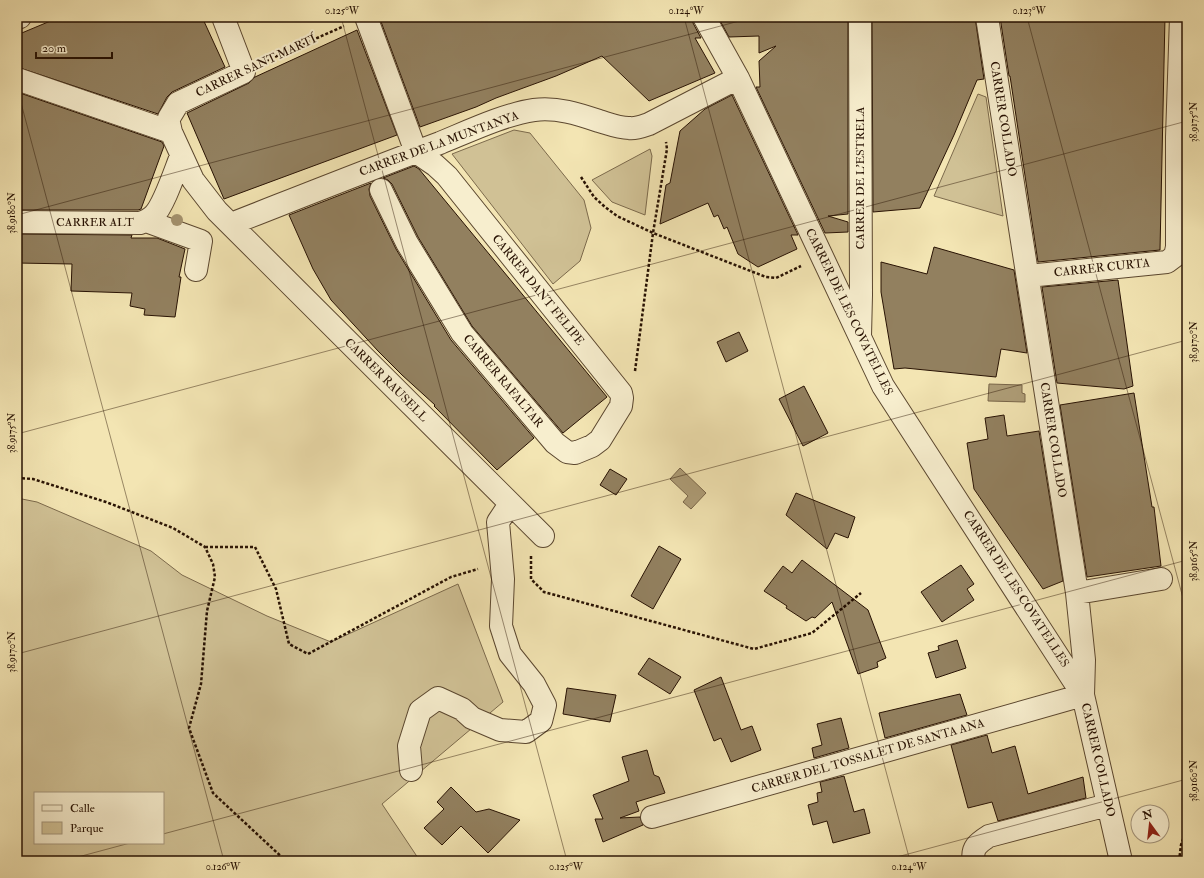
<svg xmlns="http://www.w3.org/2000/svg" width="1204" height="878" viewBox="0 0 1204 878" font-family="'IM FELL Double Pica',serif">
  <rect width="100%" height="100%" fill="#f3e5b3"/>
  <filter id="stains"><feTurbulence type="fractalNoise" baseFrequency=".005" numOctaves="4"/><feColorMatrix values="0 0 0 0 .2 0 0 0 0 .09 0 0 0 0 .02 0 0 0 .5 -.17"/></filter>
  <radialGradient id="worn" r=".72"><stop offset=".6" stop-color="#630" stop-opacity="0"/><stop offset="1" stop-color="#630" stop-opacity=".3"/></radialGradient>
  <path fill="#d0c195" stroke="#7c6a4c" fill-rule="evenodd" d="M 978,94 L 986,97 L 1003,216 L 934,196 Z
    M 514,130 L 530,133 L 584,200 L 591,228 L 580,261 L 553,284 L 452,154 Z
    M 650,149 L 652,156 L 645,215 L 612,202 L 592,180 Z
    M 17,498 L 37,502 L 151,551 L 182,575 L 267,616 L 331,642 L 458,584 L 503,702 L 382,804 L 420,861 L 17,861 ZM 35,793 L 163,793 L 163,843 L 35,843 Z"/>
  <path fill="#ae9d77" stroke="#786549" d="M 989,384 L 1022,385 L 1022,393 L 1025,394 L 1025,402 L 988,401 Z
    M 680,468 L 706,493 L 691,509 L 683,502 L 688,496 L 670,479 Z"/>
  <path fill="#92805f" stroke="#281203" d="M 60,17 L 202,17 L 225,67 L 172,92 L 167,97 L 158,114 L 17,67 L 17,35 Z
    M 384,17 L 692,17 L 693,23 L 701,38 L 695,38 L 715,73 L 649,101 L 602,56 L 556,76 L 496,98 L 476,107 L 420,127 L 380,19 Z
    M 718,17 L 848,17 L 848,214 L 828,216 L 848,222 L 848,232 L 825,233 L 756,87 L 760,87 L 759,61 L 776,46 L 759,53 L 759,36 L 729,37 Z
    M 872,17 L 975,17 L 984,79 L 977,80 L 954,135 L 920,208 L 873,212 Z
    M 1000,17 L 1165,17 L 1160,250 L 1038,262 L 1010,76 L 1009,76 Z
    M 357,30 L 397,135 L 224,199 L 187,113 L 249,83 L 255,77 Z
    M 17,92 L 162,142 L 164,146 L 141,209 L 138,210 L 17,210 Z
    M 732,95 L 798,235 L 791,235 L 797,249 L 758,267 L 738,254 L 727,227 L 724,229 L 718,215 L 714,217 L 708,203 L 660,224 L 666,185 L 670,183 L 680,131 L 705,109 Z
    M 414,166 L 419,169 L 607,397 L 563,433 L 472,326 L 418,237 L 392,184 L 388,180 L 383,178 Z
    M 371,183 L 369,189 L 370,196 L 396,249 L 451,340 L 534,438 L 497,470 L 434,406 L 435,405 L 402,375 L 378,351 L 331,300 L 313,269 L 289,215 Z
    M 17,234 L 132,235 L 131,238 L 157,238 L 185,249 L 179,277 L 181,277 L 175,317 L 144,315 L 145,309 L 130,306 L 132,293 L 71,291 L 72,264 L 17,263 Z
    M 934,247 L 1014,270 L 1027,353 L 1001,349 L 996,377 L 905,368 L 894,369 L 881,292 L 881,262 L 927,274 Z
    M 1118,280 L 1133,386 L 1124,389 L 1057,383 L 1042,287 Z
    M 739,332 L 748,351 L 726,362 L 717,342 Z
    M 804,386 L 828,433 L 803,446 L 779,399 Z
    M 1134,393 L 1152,507 L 1154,507 L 1161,566 L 1087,577 L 1060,405 Z
    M 1004,415 L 1007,436 L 1039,431 L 1063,581 L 1043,589 L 974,489 L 967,443 L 988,439 L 985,418 Z
    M 610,469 L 627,479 L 616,495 L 600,485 Z
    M 796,493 L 855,517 L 848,538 L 835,533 L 827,549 L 786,515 Z
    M 659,546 L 681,559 L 653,609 L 631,596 Z
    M 802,560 L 868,610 L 886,658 L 877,662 L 878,667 L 858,674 L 832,602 L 815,618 L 812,617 L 806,621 L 786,608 L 787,606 L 764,591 L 783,566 L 792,573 Z
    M 961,565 L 974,584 L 967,589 L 974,600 L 942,622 L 921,592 Z
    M 957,640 L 966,668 L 936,678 L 928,653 L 939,650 L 938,646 Z
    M 649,658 L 681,677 L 670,694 L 638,674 Z
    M 721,677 L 741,730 L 752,726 L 761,750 L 731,762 L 721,738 L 714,741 L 694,690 Z
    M 567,688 L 616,695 L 610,722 L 563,714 Z
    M 960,694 L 967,715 L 885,738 L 879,713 Z
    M 841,718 L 849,748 L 814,758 L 812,748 L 822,745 L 817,724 Z
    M 987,735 L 992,753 L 1015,746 L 1028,794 L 1083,777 L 1086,798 L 998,821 L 992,802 L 968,808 L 951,745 Z
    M 647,750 L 654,775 L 659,777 L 665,793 L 636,802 L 639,811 L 620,818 L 640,817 L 643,825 L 603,842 L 595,819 L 603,819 L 593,795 L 629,781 L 622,757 Z
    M 844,776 L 854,812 L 864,809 L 870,833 L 833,843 L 827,821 L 813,825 L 808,805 L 818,802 L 817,793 L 822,792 L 820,782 Z
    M 451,787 L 476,812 L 489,809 L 520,820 L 488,853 L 461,826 L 442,845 L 424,828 L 444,809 L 437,802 Z"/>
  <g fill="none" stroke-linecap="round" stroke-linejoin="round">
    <defs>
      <path id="minor" d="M 366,17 L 416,152 L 435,165 L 447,176 L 621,393 L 622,398 L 621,406 L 600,440 L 592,446 L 575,453 L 567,452 L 555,443 L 462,333 L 407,243 L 381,190
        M 704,17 L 738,78 L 883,386 L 1083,695
        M 860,17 L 861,295 L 860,336
        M 987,17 L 1077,593 L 1084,660 L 1083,695 L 1121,861
        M 17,18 L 20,17
        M 17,79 L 171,132 L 193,180 L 217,211 L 543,536
        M 171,132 L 169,123 L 169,118 L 178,103 L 244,72 L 223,17
        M 146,221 L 201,241 L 196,270
        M 17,222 L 140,223 C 146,221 150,219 154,215 C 164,205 175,171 181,156
        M 231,224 C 300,197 370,169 440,143 C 467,132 505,114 534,110 C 557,107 578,114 599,121 C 609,124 619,128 629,128 C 636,129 643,126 649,124 L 738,78
        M 1028,276 L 1167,262 L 1175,256 L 1177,247 L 1177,137 L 1181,17
        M 1077,593 L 1161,579
        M 411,770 L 409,746 L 420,711 L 438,698 L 462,709 L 472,718 L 500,730 L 526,732 L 541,721 L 545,705 L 534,684 L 510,654 L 501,626 L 503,579 L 498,522 L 510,504
        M 652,817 L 1083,695
        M 974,861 C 971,848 978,843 989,836 L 1108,805"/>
    </defs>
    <use href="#minor" stroke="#5b472f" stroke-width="24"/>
    <path stroke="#281203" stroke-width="2.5" stroke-dasharray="3 2" stroke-linecap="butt" d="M 266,61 L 344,26
      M 581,177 L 594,197 L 605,207 L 617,216 L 653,233 L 766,277 L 776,278 L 801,266
      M 635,371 L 653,233 L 667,149 L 666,142
      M 17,478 L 33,479 L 106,502 L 173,528 L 205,547 L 213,564 L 215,577 L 207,611 L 201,684 L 189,728 L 213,793 L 286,861
      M 205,547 L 255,547 L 276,589 L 289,644 L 308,654 L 451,577 L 478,569
      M 531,556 L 531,579 L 544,592 L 754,649 L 812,633 L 861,593
      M 1179,861 L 1181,845 L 1187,828"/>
    <use href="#minor" stroke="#f7eece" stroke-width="22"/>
  </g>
  <circle fill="#a4926e" cx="177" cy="220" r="6"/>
  <path fill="none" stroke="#281203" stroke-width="1" stroke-opacity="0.45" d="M 341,17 L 567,861M 684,17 L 910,861M 1027,17 L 1187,613M 17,88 L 224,861M 17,215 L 754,17M 17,434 L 1187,121M 17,654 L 1187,340M 163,834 L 1187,560M 63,861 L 130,843M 882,861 L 1187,779"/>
  <g text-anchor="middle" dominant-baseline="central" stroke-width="4" stroke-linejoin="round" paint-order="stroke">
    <g font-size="12" fill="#281203" stroke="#f7eece">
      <text transform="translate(256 66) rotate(-25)">CARRER SANT MARTÍ</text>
      <text transform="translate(1003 119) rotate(81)">CARRER COLLADO</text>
      <text transform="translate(439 144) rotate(-20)">CARRER DE LA MUNTANYA</text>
      <text transform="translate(860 178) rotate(-90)">CARRER DE L'ESTRELA</text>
      <text x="95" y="222">CARRER ALT</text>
      <text transform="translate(1102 268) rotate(-6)">CARRER CURTA</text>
      <text transform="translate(538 290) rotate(51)">CARRER DANT FELIPE</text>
      <text transform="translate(849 312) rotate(64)">CARRER DE LES COVATELLES</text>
      <text transform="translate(386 380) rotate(45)">CARRER RAUSELL</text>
      <text transform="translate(503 381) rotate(50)">CARRER RAFALTAR</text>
      <text transform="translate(1053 440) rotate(81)">CARRER COLLADO</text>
      <text transform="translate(1016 589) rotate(57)">CARRER DE LES COVATELLES</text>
      <text transform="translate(868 756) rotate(-16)">CARRER DEL TOSSALET DE SANTA ANA</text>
      <text transform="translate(1098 760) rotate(77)">CARRER COLLADO</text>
    </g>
  </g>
  <rect width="1204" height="878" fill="none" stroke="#f3e5b3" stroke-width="44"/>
  <rect x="34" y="792" width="130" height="52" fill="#f7eece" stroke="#a4967d"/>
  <rect x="42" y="805" width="20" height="6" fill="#f7eece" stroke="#a4967d"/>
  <text x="70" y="812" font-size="12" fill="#281203">Calle</text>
  <rect x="42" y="822" width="20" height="12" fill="#d0c195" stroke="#a4967d"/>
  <text x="70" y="832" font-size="12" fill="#281203">Parque</text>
  <g transform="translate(1150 824) rotate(345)"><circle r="19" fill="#f7eece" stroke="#a4967d"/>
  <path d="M0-3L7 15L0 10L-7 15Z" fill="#8f2418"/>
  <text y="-6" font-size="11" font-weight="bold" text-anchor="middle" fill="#281203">N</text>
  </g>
  <path d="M36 52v6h76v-6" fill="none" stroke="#281203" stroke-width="2"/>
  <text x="42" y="52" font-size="12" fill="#281203" stroke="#f7eece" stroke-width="3" paint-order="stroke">20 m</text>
  <rect x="22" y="22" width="1160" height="834" fill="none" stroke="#281203" stroke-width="1.5"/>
  <g font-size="10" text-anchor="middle" fill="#281203">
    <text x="342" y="14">0.125°W</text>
    <text x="686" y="14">0.124°W</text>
    <text x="1029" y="14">0.123°W</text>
    <text transform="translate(1193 122) rotate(-90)" y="4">38.9175°N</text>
    <text transform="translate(11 213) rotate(-90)" y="4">38.9180°N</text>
    <text transform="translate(1193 342) rotate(-90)" y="4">38.9170°N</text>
    <text transform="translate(11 433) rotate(-90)" y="4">38.9175°N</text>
    <text transform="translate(1193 561) rotate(-90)" y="4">38.9165°N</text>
    <text transform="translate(11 652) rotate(-90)" y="4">38.9170°N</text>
    <text transform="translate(1193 781) rotate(-90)" y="4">38.9160°N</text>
    <text x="223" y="870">0.126°W</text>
    <text x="566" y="870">0.125°W</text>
    <text x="909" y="870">0.124°W</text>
  </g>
  <rect width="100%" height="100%" filter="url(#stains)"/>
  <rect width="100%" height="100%" fill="url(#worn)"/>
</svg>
